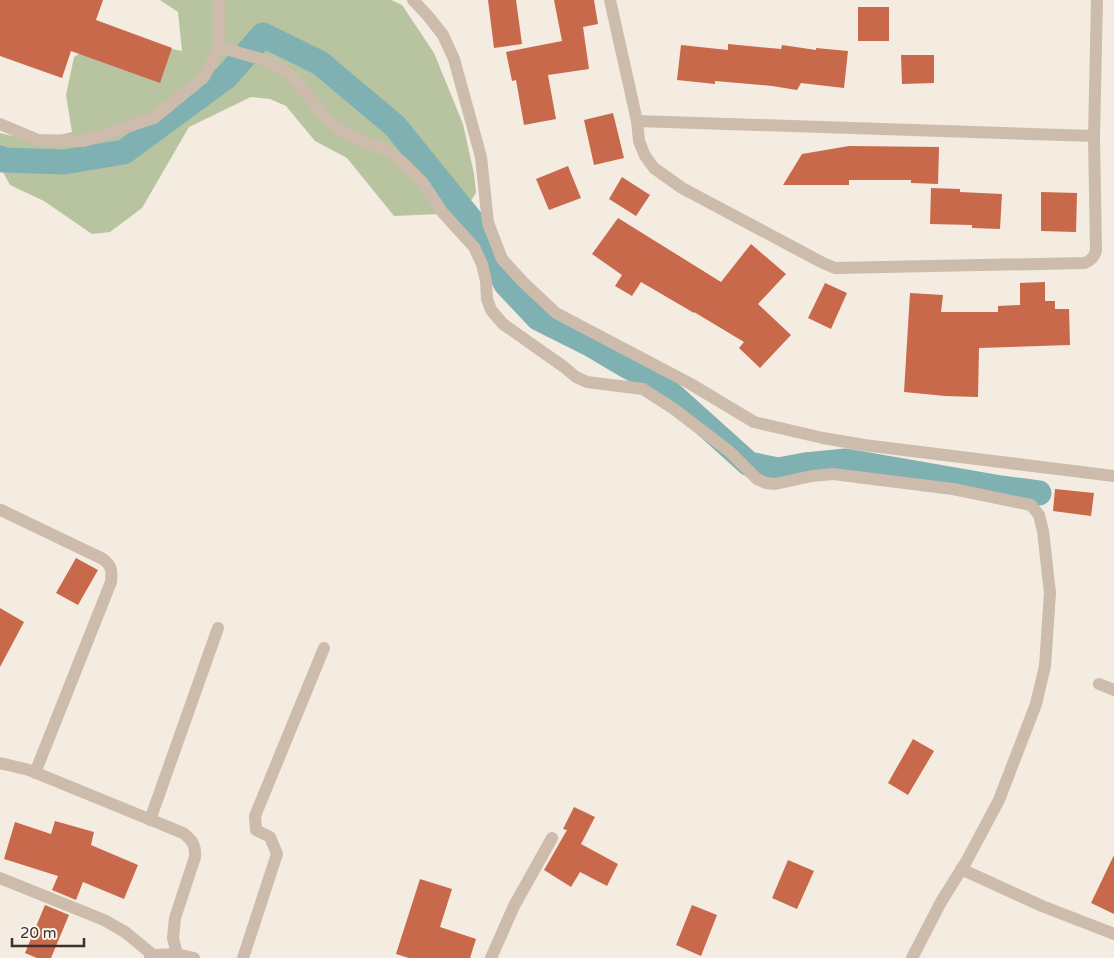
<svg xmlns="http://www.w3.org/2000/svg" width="1114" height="958" viewBox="0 0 1114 958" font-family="'Varela Round',sans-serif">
  <rect width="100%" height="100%" fill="#f4ebe1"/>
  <path fill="#b8c4a0" d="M 160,0 L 391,0 L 402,5 L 434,53 L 463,124 L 474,174 L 476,193 L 463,213 L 394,216 L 347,158 L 315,141 L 286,106 L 270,99 L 251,97 L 189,127 L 142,208 L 110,232 L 92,234 L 44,201 L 10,185 L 3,172 L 0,171 L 0,133 L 34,141 L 72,132 L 66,95 L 74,57 L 107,37 L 182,51 L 178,12 Z"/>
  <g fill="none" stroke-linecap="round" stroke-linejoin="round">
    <path stroke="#7fb0b2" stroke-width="25" d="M 0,158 L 3,160 L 64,162 L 124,152 L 226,77 L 263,35 L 320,63 L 395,126 L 476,226 L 506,284 L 538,318 L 590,344 L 627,366 L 659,383 L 749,464 L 778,470 L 805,465 L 846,461 L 1001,488 L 1039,493"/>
  </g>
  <path fill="#c8694b" d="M 0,0 L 103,0 L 96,20 L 172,48 L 160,83 L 71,51 L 62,78 L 0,56 Z
    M 488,0 L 516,0 L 522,44 L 494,48 Z
    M 554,0 L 594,0 L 598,24 L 583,27 L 589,69 L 548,75 L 556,119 L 524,125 L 516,80 L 512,81 L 506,52 L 562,41 Z
    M 858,7 L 889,7 L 889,41 L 858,41 Z
    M 728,44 L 781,49 L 782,45 L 816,50 L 816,48 L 848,51 L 844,88 L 801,83 L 797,90 L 772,86 L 715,81 L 715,84 L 677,80 L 681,45 L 728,50 Z
    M 901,55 L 934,55 L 934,83 L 902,84 Z
    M 613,113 L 624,158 L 594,165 L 584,120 Z
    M 849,146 L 939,147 L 938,184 L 911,183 L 911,180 L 849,180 L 849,185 L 783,185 L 802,154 Z
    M 568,166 L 581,198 L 549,210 L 536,179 Z
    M 622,177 L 650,195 L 636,216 L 609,199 Z
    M 931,188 L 960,189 L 960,192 L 1002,194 L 1000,229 L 972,228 L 972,225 L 930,224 Z
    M 1041,192 L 1077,193 L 1076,232 L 1041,231 Z
    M 618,218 L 721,282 L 751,244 L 786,274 L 758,304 L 791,335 L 760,368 L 739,348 L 744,342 L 694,312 L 694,313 L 641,282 L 632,296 L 615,286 L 622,275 L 592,254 Z
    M 1045,282 L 1045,301 L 1055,301 L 1055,309 L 1069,309 L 1070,345 L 979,348 L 978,397 L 945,396 L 904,392 L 910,293 L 943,295 L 941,312 L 998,312 L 998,306 L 1020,305 L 1020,283 Z
    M 825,283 L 847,293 L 831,329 L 808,318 Z
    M 1055,489 L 1094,493 L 1091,516 L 1053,511 Z
    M 76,558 L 98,570 L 78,605 L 56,593 Z
    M 0,608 L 24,622 L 0,667 Z
    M 913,739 L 934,751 L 908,795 L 888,783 Z
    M 574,807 L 595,817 L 581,844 L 618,864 L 607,886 L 580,872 L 571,887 L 544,870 L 567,830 L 563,829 Z
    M 55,821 L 94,832 L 91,845 L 138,865 L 124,899 L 83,882 L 76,900 L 52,890 L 58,876 L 4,859 L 15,822 L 51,834 Z
    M 1114,855 L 1114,914 L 1091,903 Z
    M 788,860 L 814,871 L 797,909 L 772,898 Z
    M 420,879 L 452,889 L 440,927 L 476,939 L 470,958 L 409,958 L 396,954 Z
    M 45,905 L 69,915 L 51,958 L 37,958 L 25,953 Z
    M 692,905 L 717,915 L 701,956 L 676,945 Z"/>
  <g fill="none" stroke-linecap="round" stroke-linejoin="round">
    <path stroke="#cdbbac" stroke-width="12" d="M 413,0 L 428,16 L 443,35 L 454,59 L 481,157 L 488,223 L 502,259 L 523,282 L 556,313 L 689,383 L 754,422 L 823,438 L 864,445 L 1114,476
      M 610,0 L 637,121 L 639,141 L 645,156 L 654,168 L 682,188 L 823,263 L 835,268 L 1085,263 C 1091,260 1095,257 1096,250 L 1094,136 L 1097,0
      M 219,47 L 271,62 L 290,75 L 327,118 L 342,131 L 366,143 L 387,150 L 402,162 L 423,183 L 443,213 L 474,247 L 482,264 L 486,281 L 487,299 L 491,310 L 503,324 L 564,367 L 576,377 L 587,382 L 643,389 L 674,409 L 730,452 L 757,479 L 766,483 L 775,484 L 812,476 L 833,474 L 953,489 L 1031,505 L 1039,515 L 1043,531 L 1050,593 L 1045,666 L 1036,704 L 999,800 L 966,862 L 941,902 L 912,958
      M 637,121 L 1094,136
      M 0,124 L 38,140 L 84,141 L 154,118 L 204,77 L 219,47 L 219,0
      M 1,510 L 103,559 C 112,566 112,571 111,582 L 35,773
      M 1099,684 L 1114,690
      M 0,763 L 29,770 L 183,833 C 192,840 196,845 195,857 L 175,918 L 173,938 L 177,954
      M 150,820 L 218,628
      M 961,869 L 1042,906 L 1114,934
      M 0,878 L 104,920 L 125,932 L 153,955
      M 150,958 L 153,955 L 177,954 L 194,958
      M 243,958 L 277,854 L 270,837 L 256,830 L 255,816 L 324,648
      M 491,958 L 514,906 L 552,838"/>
  </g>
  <path d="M12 938v8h72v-8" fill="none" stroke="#3b302b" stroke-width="2.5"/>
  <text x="20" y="938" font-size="15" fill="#3b302b" stroke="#fbf5ee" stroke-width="4" paint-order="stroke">20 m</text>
</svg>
